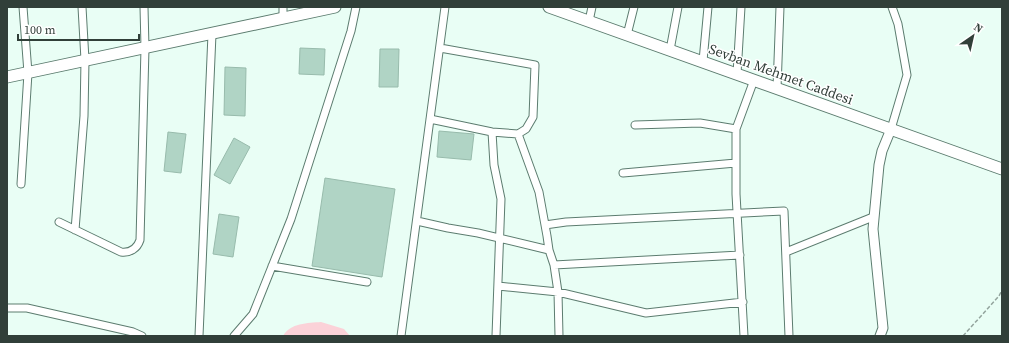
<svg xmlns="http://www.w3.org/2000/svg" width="1009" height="343" viewBox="0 0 1009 343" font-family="'Source Serif 4',serif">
  <rect width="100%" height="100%" fill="#e9fef5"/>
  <path fill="#fbd2d8" d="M 321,322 L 344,329 L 350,336 L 283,336 C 290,323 308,323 321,322 Z"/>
  <path fill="#b0d4c5" stroke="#98bbac" d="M 300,48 L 325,49 L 324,75 L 299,74 Z
    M 380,49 L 399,49 L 398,87 L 379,87 Z
    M 225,67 L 246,68 L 245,116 L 224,115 Z
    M 439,131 L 474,134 L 471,160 L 437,157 Z
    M 168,132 L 186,134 L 181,173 L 164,171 Z
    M 234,138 L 250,147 L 230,184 L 214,175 Z
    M 325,178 L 395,189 L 382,277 L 312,266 Z
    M 219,214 L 239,217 L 233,257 L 213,254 Z"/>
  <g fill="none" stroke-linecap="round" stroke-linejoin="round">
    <defs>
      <path id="minor" d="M 283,7 L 283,18
        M 589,21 L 592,7
        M 627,35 L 634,7
        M 670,50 L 678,7
        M 703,61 L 708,7
        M 737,74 L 741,7
        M 777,88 L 780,7
        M 430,119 L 492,132 L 518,134 L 526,129 L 533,117 L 535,65 L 440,48
        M 635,125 L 700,123 L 736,129
        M 891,129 L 907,75 L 898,24 L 892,7
        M 492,132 L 494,165 L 501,199 L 496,336
        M 518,134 L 539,192 L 547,236 L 549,250 L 554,265 L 558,292 L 559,336
        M 623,173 L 736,163
        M 21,184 L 28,73 L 23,7
        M 417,221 L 448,228 L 478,233 L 549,250
        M 59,222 L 121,252 C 130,253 137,249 140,240 L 145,48 L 144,7
        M 545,225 L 566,222 L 784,211 L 789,336
        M 75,230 L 84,116 L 85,60 L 82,7
        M 786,252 L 873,217
        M 554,265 L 740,255
        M 272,266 L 367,282
        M 498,286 L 558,292 L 646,313 L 743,302
        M 7,308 L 27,308 L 133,332 L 142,336
        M 199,336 L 212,34
        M 234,336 L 253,314 L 291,219 L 351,31 L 356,7
        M 401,336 L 445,7
        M 744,336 L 736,194 L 736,129 L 754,80"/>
      <path id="tertiary" d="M 880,336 L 883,328 L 873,229 L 879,165 L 882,151 L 891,129"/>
      <path id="secondary" d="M 549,7 L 1002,169
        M 7,77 L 335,7"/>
    </defs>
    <use href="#minor" stroke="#5c7c6f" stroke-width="9"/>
    <use href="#tertiary" stroke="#5c7c6f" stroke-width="11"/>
    <use href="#secondary" stroke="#5c7c6f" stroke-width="13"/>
    <path stroke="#93a49d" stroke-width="1.5" stroke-dasharray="4 2" stroke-linecap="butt" d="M 963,336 L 999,296 L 1002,290"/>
    <use href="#minor" stroke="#fff" stroke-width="7"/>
    <use href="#tertiary" stroke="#fff" stroke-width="9"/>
    <use href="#secondary" stroke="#fff" stroke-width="11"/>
  </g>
  <g text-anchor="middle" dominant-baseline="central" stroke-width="3" stroke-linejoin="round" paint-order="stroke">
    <g font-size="14" fill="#313f39" stroke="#fff">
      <text transform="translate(781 74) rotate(20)">Sevban Mehmet Caddesi</text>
    </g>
  </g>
  <rect width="1009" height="343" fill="none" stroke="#313f39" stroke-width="16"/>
  <g transform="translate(973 36) rotate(34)" stroke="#ffffff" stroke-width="3" paint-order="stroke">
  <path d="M0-3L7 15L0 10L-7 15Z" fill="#313f39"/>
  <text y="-6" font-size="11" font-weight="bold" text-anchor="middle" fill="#313f39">N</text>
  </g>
  <path d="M18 34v6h121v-6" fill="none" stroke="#313f39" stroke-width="2"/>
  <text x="24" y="34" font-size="12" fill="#313f39" stroke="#ffffff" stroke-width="3" paint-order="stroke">100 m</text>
</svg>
